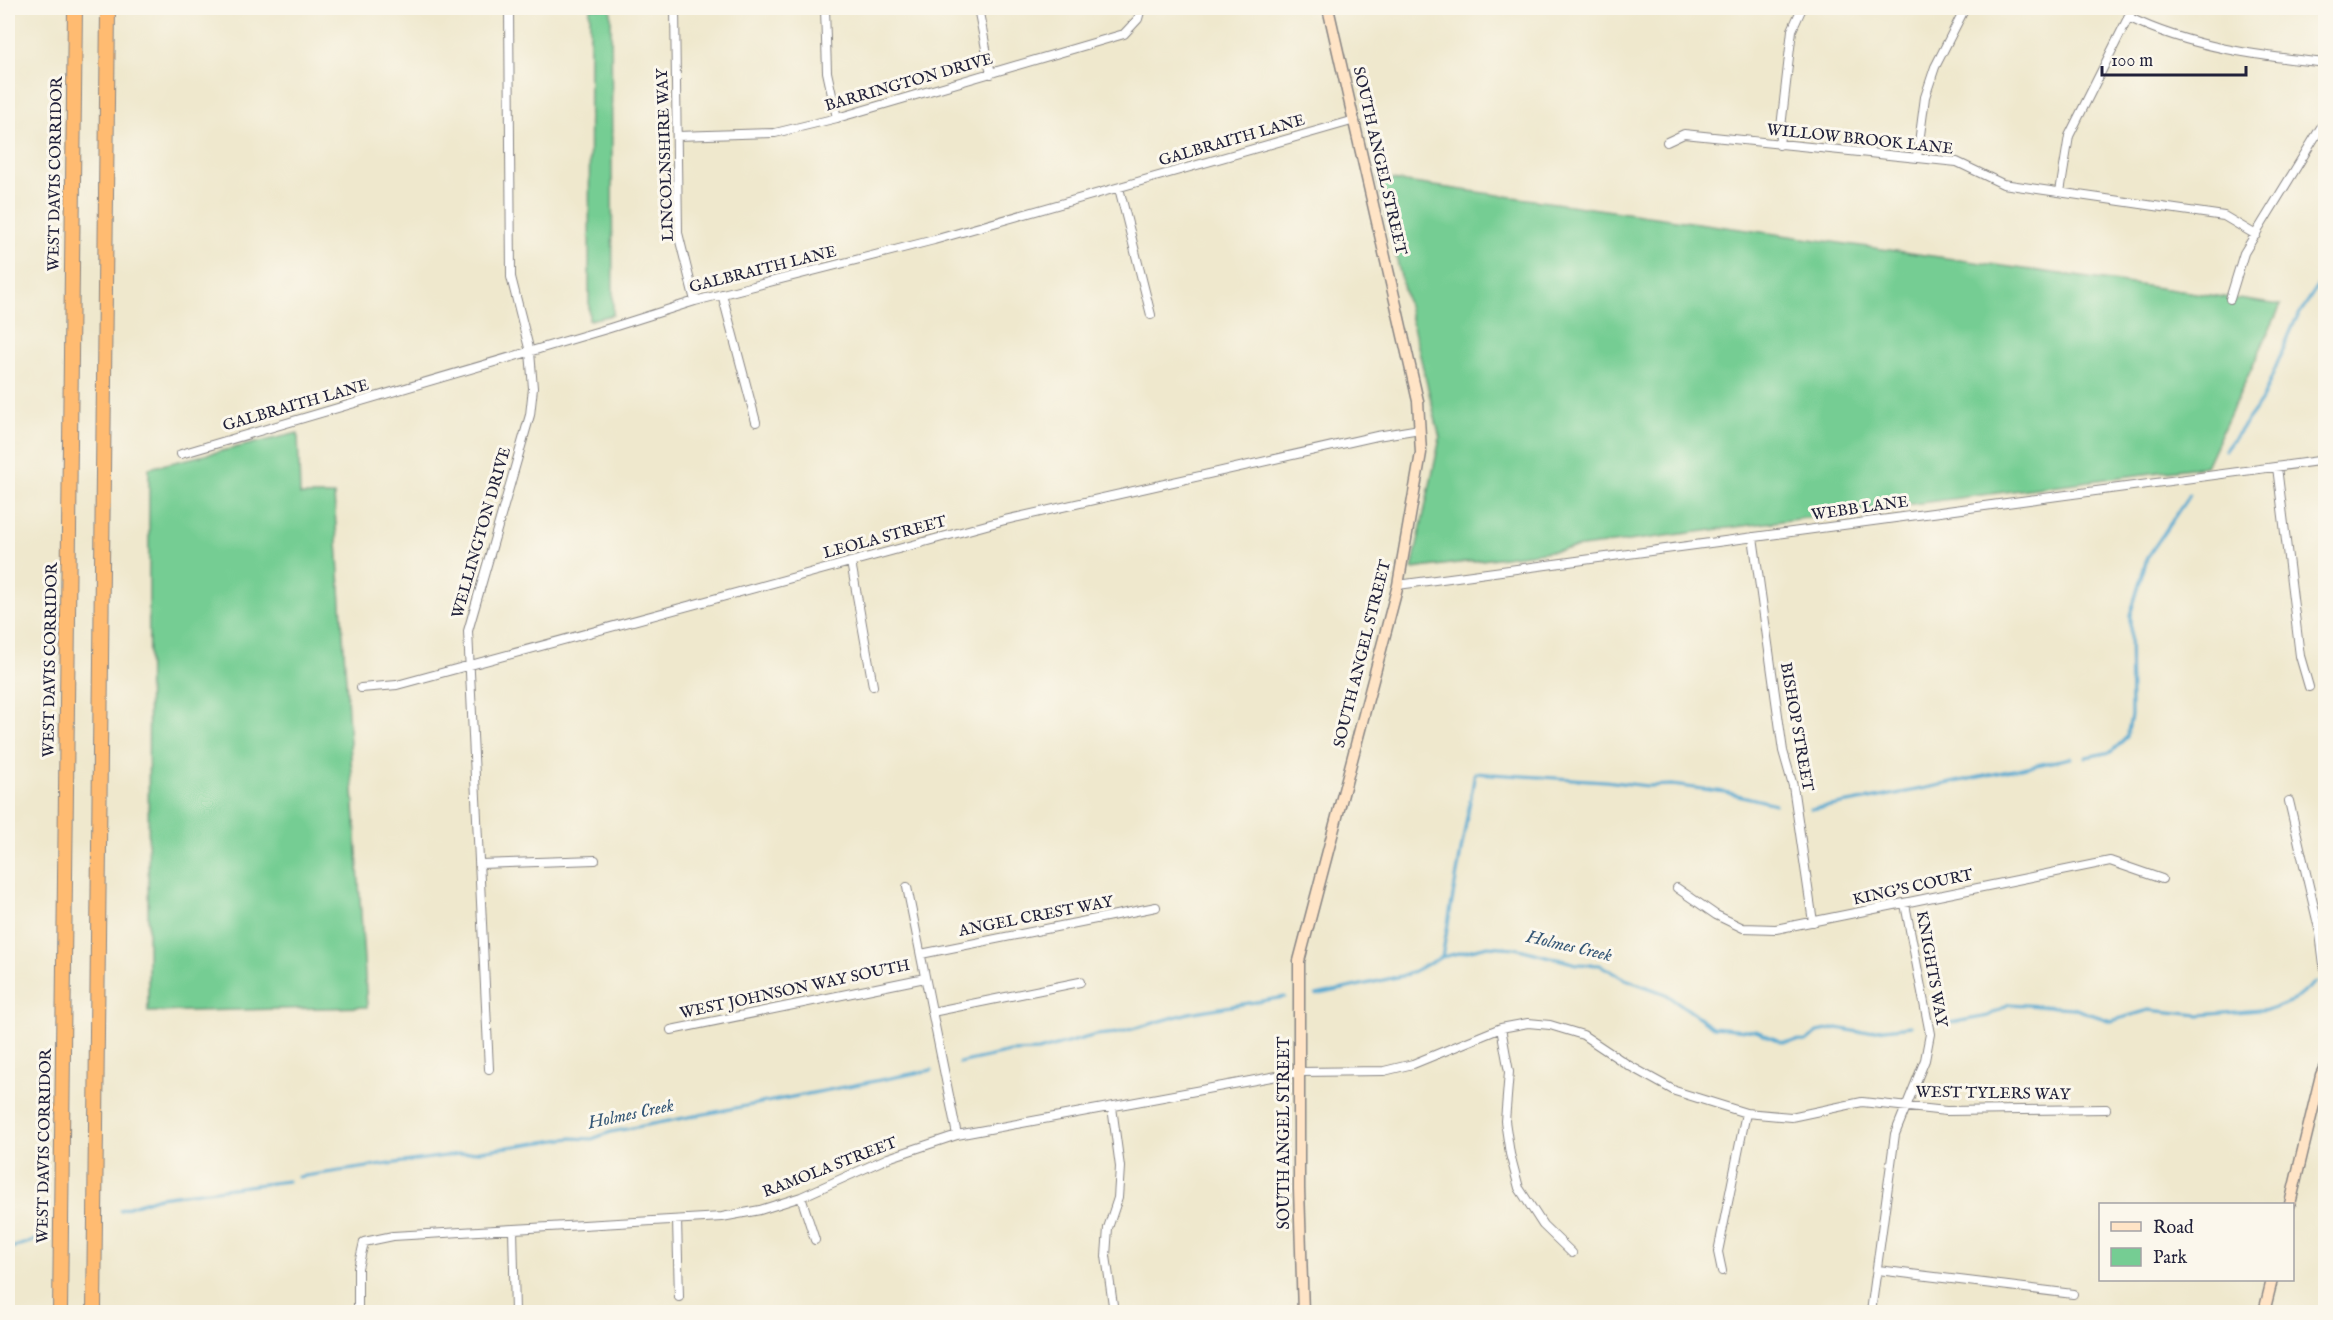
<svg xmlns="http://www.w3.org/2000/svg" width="2333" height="1320" viewBox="0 0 2333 1320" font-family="'IM FELL English',serif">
  <rect width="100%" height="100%" fill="#fbf7ec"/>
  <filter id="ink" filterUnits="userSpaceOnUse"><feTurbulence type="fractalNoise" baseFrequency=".0167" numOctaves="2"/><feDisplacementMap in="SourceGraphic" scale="12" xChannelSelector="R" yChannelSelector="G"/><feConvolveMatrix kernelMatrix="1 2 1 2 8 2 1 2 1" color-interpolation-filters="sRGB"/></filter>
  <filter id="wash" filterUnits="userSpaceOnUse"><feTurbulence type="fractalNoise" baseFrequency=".008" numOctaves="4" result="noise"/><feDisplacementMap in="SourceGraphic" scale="24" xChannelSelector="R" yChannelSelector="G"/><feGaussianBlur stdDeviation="1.35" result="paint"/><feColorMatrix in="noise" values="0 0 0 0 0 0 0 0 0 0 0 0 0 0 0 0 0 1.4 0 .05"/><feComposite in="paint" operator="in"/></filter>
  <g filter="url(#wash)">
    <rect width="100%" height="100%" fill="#efe8cd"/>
    <path fill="#75cd93" stroke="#4c7867" stroke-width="1.5" d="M 590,8 L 611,8 L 613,315 L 589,320 Z
      M 1377,178 L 2281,305 L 2206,466 L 1412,569 L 1440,438 Z
      M 298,433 L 300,495 L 334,495 L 367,1007 L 148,1012 L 149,468 Z"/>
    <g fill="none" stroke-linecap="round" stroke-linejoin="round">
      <path stroke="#55a8d0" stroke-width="3" d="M 2225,450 L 2261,402 L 2295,321 L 2326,273
        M 2086,757 L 2111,752 L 2127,737 L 2131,716 L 2130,615 L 2147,558 L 2190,494
        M 1811,809 C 1898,796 1985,775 2071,758
        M 1442,957 L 1475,773 L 1605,781 L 1647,786 L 1672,785 L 1725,792 L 1775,804
        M 1316,995 L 1406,975 L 1442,957 L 1488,946 L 1515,948 L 1577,964 L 1600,965 L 1625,979 L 1666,994 L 1713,1027 L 1756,1031 L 1782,1042 L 1806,1041 L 1818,1032 L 1837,1028 L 1859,1032 L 1911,1026
        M 1944,1024 L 1988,1016 L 2009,1004 L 2073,1008 L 2111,1021 L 2149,1010 L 2200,1015 L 2272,1009 L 2294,1000 L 2316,982
        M 959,1063 L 1010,1052 L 1038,1051 L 1096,1035 L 1118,1033 L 1189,1013 L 1285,997
        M 298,1177 L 571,1138 L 592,1139 L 611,1132 L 932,1070
        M 120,1210 L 159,1197 L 288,1181
        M 8,1249 L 36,1240"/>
    </g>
  </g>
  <g filter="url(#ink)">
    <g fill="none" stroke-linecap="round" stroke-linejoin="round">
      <defs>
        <path id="street" d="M 675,8 L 678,233 L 695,301
          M 825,8 L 827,72 L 837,118
          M 978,8 L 991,74
          M 2128,17 C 2189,47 2258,56 2326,63
          M 677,136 L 775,133 L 837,118 L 1124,34 L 1138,19 L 1141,8
          M 1667,142 L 1684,134 L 1957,162 L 2003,184 L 2224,216 L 2256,235
          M 1779,145 L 1792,30 L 1802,8
          M 1917,158 L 1925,97 L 1935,67 L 1965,8
          M 1119,188 L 1151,315
          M 2060,192 L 2069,136 L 2133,8
          M 722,294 L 756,422
          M 2230,299 L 2244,253 L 2326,119
          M 181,454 L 610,328 L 695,301 L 934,240 L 1355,120
          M 2277,467 L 2300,656 L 2309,687
          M 1753,537 L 1783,751 L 1793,786 L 1813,922
          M 851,562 L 873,686
          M 1398,585 L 2326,460
          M 361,688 L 397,685 L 1005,520 L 1377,436 L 1420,429
          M 2289,801 L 2320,933 L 2326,981
          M 480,864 L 595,860
          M 907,887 L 957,1135
          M 1677,888 L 1716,915 L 1743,928 L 1776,929 L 2110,861 L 2162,879
          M 921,954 L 1156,907
          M 2326,1001 L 2326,1005
          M 932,1012 L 1080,982
          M 1501,1028 L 1509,1072 L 1505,1121 L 1510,1154 L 1519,1188 L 1543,1225 L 1572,1253
          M 671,1030 L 925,978
          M 489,1069 L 468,631 L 530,415 L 533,388 L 530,352 L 511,277 L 509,8
          M 1112,1107 L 1120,1167 L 1118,1198 L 1108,1228 L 1106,1256 L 1114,1312
          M 801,1197 L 815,1240
          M 677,1220 L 679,1297
          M 513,1229 L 515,1312
          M 1878,1270 L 2073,1294
          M 1722,1271 L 1718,1252 L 1746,1113
          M 358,1312 L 358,1268 L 364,1242 L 393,1236 L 722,1217 L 760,1210 L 801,1197 L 888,1158 L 957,1135 L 1299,1072 L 1384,1071 L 1413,1064 L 1501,1028 L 1528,1023 L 1550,1025 L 1583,1035 L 1628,1065 L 1675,1091 L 1746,1113 L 1791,1117 L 1862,1102 L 1946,1111 L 2106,1109
          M 1871,1312 L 1895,1134 L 1925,1060 L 1930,1034 L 1905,904"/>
        <path id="secondary" d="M 2290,1204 L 2321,1075 L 2326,1064
          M 1303,1312 L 1299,1189 L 1299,961 L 1398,585 L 1421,453 L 1418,401 L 1328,8
          M 2264,1312 L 2272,1280"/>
        <path id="highway" d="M 60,1312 L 75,8
          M 94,1312 L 108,8"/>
      </defs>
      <use href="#street" stroke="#888584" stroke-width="10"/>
      <use href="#secondary" stroke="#888584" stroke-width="13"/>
      <use href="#highway" stroke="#888584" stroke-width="16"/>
      <use href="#street" stroke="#fff" stroke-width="8"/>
      <use href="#secondary" stroke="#ffe4c6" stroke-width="10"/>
      <use href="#highway" stroke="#ffbb71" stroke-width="14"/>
    </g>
  </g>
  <g text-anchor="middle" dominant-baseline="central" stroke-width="6" stroke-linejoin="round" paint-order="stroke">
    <g font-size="16" fill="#22223b" stroke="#fbf7ec">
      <text transform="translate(909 83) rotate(-16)">BARRINGTON DRIVE</text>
      <text transform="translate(1860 140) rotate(6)">WILLOW BROOK LANE</text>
      <text transform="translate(1232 141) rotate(-16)">GALBRAITH LANE</text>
      <text transform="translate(666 155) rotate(-92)">LINCOLNSHIRE WAY</text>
      <text transform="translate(1379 161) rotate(77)">SOUTH ANGEL STREET</text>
      <text transform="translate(56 174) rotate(-89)">WEST DAVIS CORRIDOR</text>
      <text transform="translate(763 270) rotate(-14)">GALBRAITH LANE</text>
      <text transform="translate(296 406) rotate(-16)">GALBRAITH LANE</text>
      <text transform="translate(1860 509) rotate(-8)">WEBB LANE</text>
      <text transform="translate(482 533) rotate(-74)">WELLINGTON DRIVE</text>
      <text transform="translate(885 538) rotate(-15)">LEOLA STREET</text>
      <text transform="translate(1363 654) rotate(-76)">SOUTH ANGEL STREET</text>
      <text transform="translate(51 660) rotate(-89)">WEST DAVIS CORRIDOR</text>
      <text transform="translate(1796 727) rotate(80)">BISHOP STREET</text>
      <text transform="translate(1913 888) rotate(-12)">KING'S COURT</text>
      <text transform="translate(1036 917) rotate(-11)">ANGEL CREST WAY</text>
      <text transform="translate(1931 969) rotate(80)">KNIGHTS WAY</text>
      <text transform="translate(795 990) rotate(-12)">WEST JOHNSON WAY SOUTH</text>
      <text transform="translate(1993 1094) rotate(1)">WEST TYLERS WAY</text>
      <text transform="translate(1285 1133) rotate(-90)">SOUTH ANGEL STREET</text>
      <text transform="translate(45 1146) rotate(-89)">WEST DAVIS CORRIDOR</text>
      <text transform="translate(830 1168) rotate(-21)">RAMOLA STREET</text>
    </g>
    <g font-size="18" font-style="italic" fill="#365877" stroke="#fbf7ec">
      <text transform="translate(1569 947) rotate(13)">Holmes Creek</text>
      <text transform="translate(631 1115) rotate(-12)">Holmes Creek</text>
    </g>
  </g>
  <rect width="2333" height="1320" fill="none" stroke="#fbf7ec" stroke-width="30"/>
  <rect x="2099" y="1203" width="195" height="78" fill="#fbf7ec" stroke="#a4a2a5" stroke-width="1.5"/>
  <rect x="2111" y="1222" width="30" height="9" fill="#ffe4c6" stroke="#a4a2a5" stroke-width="1.5"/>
  <text x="2153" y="1233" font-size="18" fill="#22223b">Road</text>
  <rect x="2111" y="1248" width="30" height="18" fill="#75cd93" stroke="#a4a2a5" stroke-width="1.5"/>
  <text x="2153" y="1263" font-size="18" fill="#22223b">Park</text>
  <path d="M2102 66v9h144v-9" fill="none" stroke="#22223b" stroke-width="3"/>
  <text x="2111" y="66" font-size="18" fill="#22223b" stroke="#fbf7ec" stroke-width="4.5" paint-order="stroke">100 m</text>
</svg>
